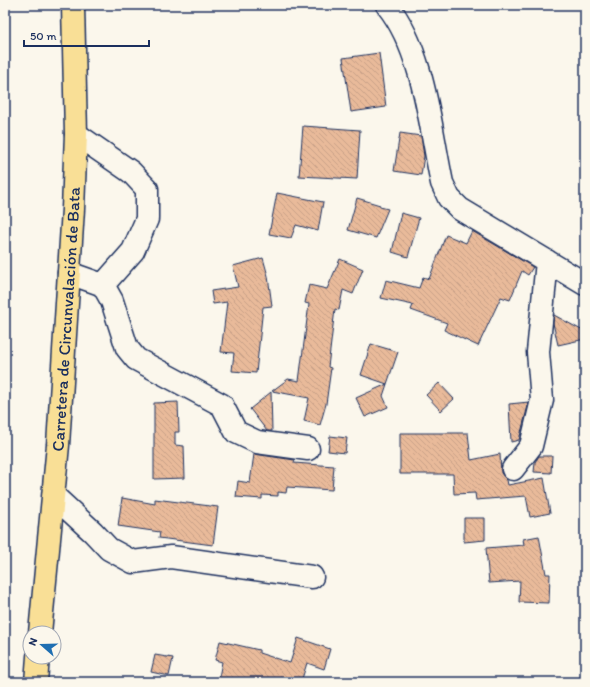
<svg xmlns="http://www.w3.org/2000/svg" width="590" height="687" viewBox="0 0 590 687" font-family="Itim,sans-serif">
  <defs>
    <pattern id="building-back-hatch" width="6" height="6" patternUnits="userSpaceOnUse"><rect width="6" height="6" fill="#e9ba9a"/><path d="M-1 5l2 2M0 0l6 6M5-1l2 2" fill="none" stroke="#c7a087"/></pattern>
  </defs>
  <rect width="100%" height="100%" fill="#fbf7ec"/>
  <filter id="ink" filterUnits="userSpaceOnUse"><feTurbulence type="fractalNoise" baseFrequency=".025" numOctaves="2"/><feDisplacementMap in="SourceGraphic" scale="8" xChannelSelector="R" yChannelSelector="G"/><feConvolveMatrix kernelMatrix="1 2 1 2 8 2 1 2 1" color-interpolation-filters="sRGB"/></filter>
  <g filter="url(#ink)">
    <path fill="url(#building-back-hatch)" stroke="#1b2f5e" d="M 379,53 L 386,107 L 351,112 L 343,58 Z
      M 303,126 L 360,130 L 357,179 L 299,176 Z
      M 400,133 L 421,136 L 424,156 L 421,175 L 394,171 Z
      M 277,193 L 323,202 L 318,231 L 296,225 L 291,238 L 269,234 Z
      M 357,198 L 380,205 L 380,207 L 388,209 L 376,238 L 348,230 Z
      M 401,213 L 419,218 L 408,257 L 392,252 Z
      M 472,231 L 533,267 L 528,275 L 522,271 L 510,300 L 501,297 L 478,346 L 444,330 L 447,323 L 411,310 L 413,305 L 381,298 L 386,280 L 419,288 L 423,277 L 429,279 L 446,235 L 466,243 Z
      M 263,258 L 268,276 L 272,306 L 263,307 L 256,373 L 232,371 L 234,353 L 221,352 L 227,302 L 213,304 L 211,291 L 238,287 L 233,266 Z
      M 340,259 L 363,269 L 353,294 L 343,290 L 339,310 L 335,309 L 328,367 L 331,368 L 326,404 L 320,425 L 304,421 L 309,398 L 272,391 L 288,379 L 299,381 L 309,304 L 305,303 L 309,285 L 327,289 Z
      M 554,315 L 585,332 L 585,339 L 558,345 L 553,323 Z
      M 371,344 L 398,352 L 387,384 L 361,375 Z
      M 439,383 L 454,399 L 441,411 L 426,395 Z
      M 387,384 L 383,396 L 388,407 L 365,417 L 356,398 Z
      M 271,392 L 272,431 L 267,431 L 250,409 Z
      M 178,402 L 179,432 L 175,432 L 175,445 L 184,446 L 185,478 L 154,479 L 154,403 Z
      M 529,402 L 519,440 L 511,442 L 509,404 Z
      M 400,433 L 468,433 L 471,460 L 500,454 L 501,473 L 507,480 L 508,485 L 544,478 L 550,513 L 530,517 L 526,496 L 476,500 L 475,493 L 454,494 L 453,474 L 400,474 Z
      M 330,436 L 347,438 L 345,453 L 328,451 Z
      M 254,454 L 295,460 L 294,463 L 334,466 L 332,490 L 287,487 L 286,493 L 278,492 L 278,496 L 262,495 L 262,499 L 236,497 L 238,481 L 250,483 Z
      M 539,456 L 552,456 L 551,473 L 534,472 L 535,462 Z
      M 122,498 L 155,504 L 155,499 L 218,507 L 213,545 L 159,538 L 160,532 L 118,526 Z
      M 464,518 L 485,518 L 485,540 L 464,542 Z
      M 539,536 L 546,574 L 550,574 L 549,603 L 519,602 L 520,581 L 489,583 L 486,548 L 524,545 L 523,539 Z
      M 298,638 L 330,649 L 324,669 L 307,663 L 301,682 L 218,682 L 222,662 L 215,660 L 220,641 L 259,650 L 259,653 L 290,663 Z
      M 155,655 L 173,658 L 169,676 L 151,672 Z"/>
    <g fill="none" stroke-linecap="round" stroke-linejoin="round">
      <defs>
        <path id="minor" d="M 387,5 C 424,51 430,126 442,183 L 449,198 L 460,209 L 585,284
          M 76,134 L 131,172 L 147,189 L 147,219 L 133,251 L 103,285
          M 69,273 L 103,285 L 112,301 L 127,348 L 136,359 L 222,405 L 236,432 L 257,442 L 308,449
          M 513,469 L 531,446 L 542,400 L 538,352 L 547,261
          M 54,496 L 93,532 L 109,549 L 133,562 L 171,557 L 312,577"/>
        <g id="major">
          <path id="s1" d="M 40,633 L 58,445 L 73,209 L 76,134 L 73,5"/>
          <path d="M 36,682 L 38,657"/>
        </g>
      </defs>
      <use href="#minor" stroke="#1b2f5e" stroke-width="25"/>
      <use href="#major" stroke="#1b2f5e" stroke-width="25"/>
      <use href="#minor" stroke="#fbf7ec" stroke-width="22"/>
      <use href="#major" stroke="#f9df96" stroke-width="22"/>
    </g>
  </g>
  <g text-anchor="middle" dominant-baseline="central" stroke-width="4" stroke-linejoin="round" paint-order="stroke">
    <g font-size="17" fill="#1b2f5e" stroke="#fbf7ec">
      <text stroke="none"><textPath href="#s1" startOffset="315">Carretera de Circunvalación de Bata</textPath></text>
    </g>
  </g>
  <rect width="590" height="687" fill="none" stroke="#fbf7ec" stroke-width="20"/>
  <rect x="10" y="10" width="570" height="667" fill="none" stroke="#1b2f5e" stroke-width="1.5" filter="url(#ink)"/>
  <g transform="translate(42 645) rotate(290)"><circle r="19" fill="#fbf7ec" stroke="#a1a7b3"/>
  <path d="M0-3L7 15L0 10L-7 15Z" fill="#1f6fb2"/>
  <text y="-6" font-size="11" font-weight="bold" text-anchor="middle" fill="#1b2f5e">N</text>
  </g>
  <path d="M24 40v6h125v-6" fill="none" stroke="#1b2f5e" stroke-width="2"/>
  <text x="30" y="40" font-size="12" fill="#1b2f5e" stroke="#fbf7ec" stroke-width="3" paint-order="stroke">50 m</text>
</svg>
